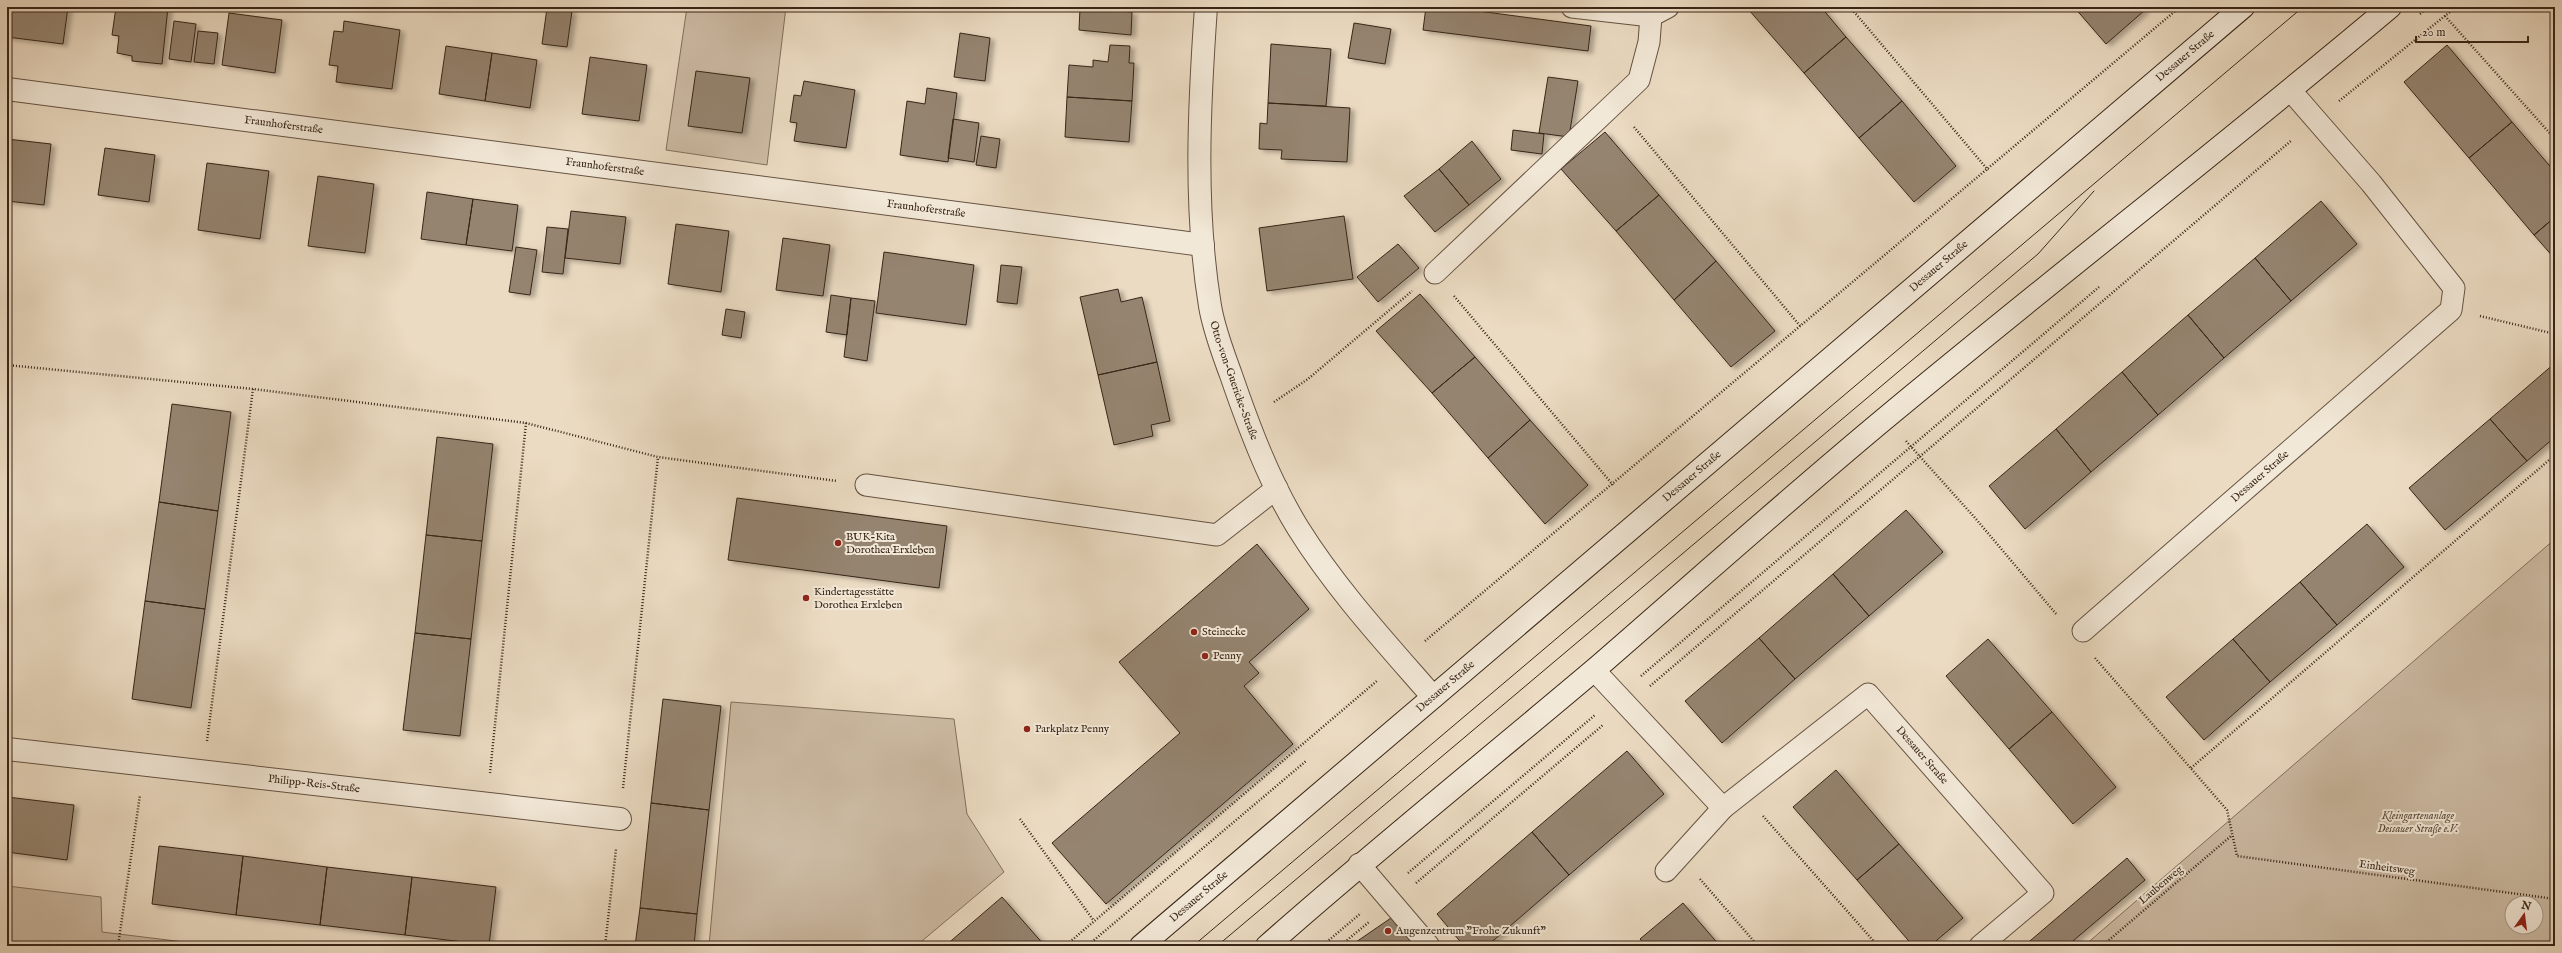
<svg xmlns="http://www.w3.org/2000/svg" width="2562" height="953" viewBox="0 0 2562 953" font-family="'IM FELL English',serif">
  <defs>
    <filter id="shadow"><feDropShadow dx="4.5" dy="2.5" stdDeviation="2" flood-color="#0004"/></filter>
  </defs>
  <rect width="100%" height="100%" fill="#ebdbc2"/>
  <filter id="stains"><feTurbulence type="fractalNoise" baseFrequency=".005" numOctaves="4"/><feColorMatrix values="0 0 0 0 .2 0 0 0 0 .09 0 0 0 0 .02 0 0 0 .5 -.17"/></filter>
  <radialGradient id="worn" r=".72"><stop offset=".6" stop-color="#630" stop-opacity="0"/><stop offset="1" stop-color="#630" stop-opacity=".3"/></radialGradient>
  <path fill="#cdbca5" stroke="#82705e" fill-rule="evenodd" d="M 687,7 L 786,7 L 767,165 L 666,150 Z
    M 2555,539 L 2555,946 L 2084,946 ZM 2512,903 L 2536,903 L 2536,927 L 2512,927 Z
    M 731,702 L 954,719 L 967,814 L 1004,872 L 916,946 L 709,946 Z
    M 7,886 L 101,897 L 102,932 L 217,946 L 7,946 Z"/>
  <path fill="#958470" stroke="#382517" filter="url(#shadow)" d="M 7,7 L 68,7 L 63,44 L 7,37 Z
    M 116,7 L 168,7 L 162,64 L 132,61 L 132,56 L 117,53 L 119,36 L 112,35 Z
    M 1426,7 L 1448,7 L 1591,26 L 1588,51 L 1423,30 Z
    M 1750,7 L 1821,7 L 1846,37 L 1804,73 L 1748,9 Z
    M 2074,7 L 2142,7 L 2145,10 L 2106,44 Z
    M 547,8 L 572,11 L 567,47 L 542,44 Z
    M 1080,8 L 1132,12 L 1131,35 L 1079,30 Z
    M 229,13 L 282,20 L 275,73 L 222,65 Z
    M 174,21 L 196,24 L 191,62 L 169,59 Z
    M 344,21 L 400,30 L 392,89 L 336,82 L 338,66 L 329,65 L 334,31 L 343,32 Z
    M 1354,23 L 1391,29 L 1385,64 L 1348,58 Z
    M 198,31 L 218,33 L 214,64 L 194,62 Z
    M 960,33 L 990,38 L 985,81 L 954,77 Z
    M 1846,37 L 1902,101 L 1859,138 L 1804,73 Z
    M 1271,44 L 1331,49 L 1326,106 L 1268,103 Z
    M 1110,45 L 1130,46 L 1129,63 L 1134,63 L 1132,101 L 1067,97 L 1069,65 L 1093,67 L 1093,60 L 1108,62 Z
    M 2447,45 L 2512,122 L 2469,158 L 2404,82 Z
    M 446,46 L 492,53 L 485,101 L 439,94 Z
    M 492,53 L 537,60 L 530,108 L 485,101 Z
    M 590,57 L 647,65 L 639,121 L 582,114 Z
    M 696,71 L 750,78 L 742,133 L 688,126 Z
    M 1548,77 L 1578,81 L 1569,137 L 1539,133 Z
    M 804,81 L 855,90 L 846,148 L 794,141 L 797,123 L 790,122 L 794,95 L 801,96 Z
    M 927,88 L 957,93 L 948,162 L 900,155 L 907,101 L 925,104 Z
    M 1067,97 L 1132,101 L 1129,142 L 1065,137 Z
    M 1902,101 L 1956,166 L 1914,202 L 1859,138 Z
    M 1268,103 L 1350,108 L 1347,162 L 1281,159 L 1282,150 L 1259,149 L 1260,123 L 1267,124 Z
    M 953,119 L 979,123 L 974,162 L 948,158 Z
    M 2512,122 L 2555,172 L 2555,217 L 2534,235 L 2469,158 Z
    M 1513,130 L 1544,134 L 1542,154 L 1511,150 Z
    M 1605,132 L 1659,195 L 1616,231 L 1561,169 Z
    M 981,136 L 1000,139 L 996,168 L 976,165 Z
    M 7,139 L 51,144 L 44,205 L 7,201 Z
    M 1472,141 L 1501,179 L 1469,205 L 1439,169 Z
    M 105,148 L 155,155 L 149,202 L 98,195 Z
    M 207,163 L 269,171 L 260,239 L 198,230 Z
    M 1439,169 L 1469,205 L 1435,232 L 1404,196 Z
    M 318,176 L 374,184 L 365,253 L 308,246 Z
    M 427,192 L 473,199 L 466,245 L 421,239 Z
    M 1659,195 L 1716,261 L 1674,300 L 1616,231 Z
    M 473,199 L 518,205 L 512,251 L 466,245 Z
    M 2321,201 L 2357,244 L 2291,301 L 2255,258 Z
    M 571,211 L 626,217 L 620,264 L 565,258 Z
    M 1344,216 L 1353,279 L 1267,291 L 1259,228 Z
    M 2555,217 L 2555,259 L 2534,235 Z
    M 676,224 L 729,231 L 721,292 L 668,284 Z
    M 547,227 L 568,229 L 563,274 L 542,272 Z
    M 783,238 L 830,245 L 823,296 L 776,290 Z
    M 1398,244 L 1419,268 L 1378,302 L 1357,277 Z
    M 516,247 L 537,250 L 530,295 L 509,292 Z
    M 884,252 L 974,265 L 966,325 L 876,313 Z
    M 2255,258 L 2291,301 L 2224,358 L 2188,315 Z
    M 1716,261 L 1775,331 L 1731,367 L 1674,300 Z
    M 1001,265 L 1022,267 L 1017,304 L 997,302 Z
    M 1118,289 L 1121,302 L 1142,297 L 1157,362 L 1098,375 L 1080,297 Z
    M 1420,294 L 1475,357 L 1432,393 L 1376,331 Z
    M 831,295 L 851,298 L 847,335 L 826,332 Z
    M 851,298 L 875,301 L 867,361 L 844,357 Z
    M 726,309 L 745,312 L 741,338 L 722,335 Z
    M 2188,315 L 2224,358 L 2158,415 L 2122,372 Z
    M 1475,357 L 1530,420 L 1488,458 L 1432,393 Z
    M 1157,362 L 1170,421 L 1151,425 L 1153,436 L 1114,445 L 1098,375 Z
    M 2555,363 L 2555,437 L 2527,461 L 2490,419 Z
    M 2122,372 L 2158,415 L 2091,472 L 2056,429 Z
    M 172,404 L 231,412 L 218,511 L 159,502 Z
    M 2490,419 L 2527,461 L 2445,530 L 2409,488 Z
    M 1530,420 L 1588,485 L 1545,524 L 1488,458 Z
    M 2056,429 L 2091,472 L 2025,529 L 1989,486 Z
    M 437,437 L 493,444 L 482,541 L 426,535 Z
    M 737,498 L 947,526 L 939,588 L 728,560 Z
    M 159,502 L 218,511 L 205,609 L 145,601 Z
    M 1906,510 L 1943,552 L 1869,616 L 1833,574 Z
    M 2367,524 L 2404,567 L 2337,625 L 2300,582 Z
    M 426,535 L 482,541 L 471,639 L 415,633 Z
    M 1257,544 L 1309,609 L 1249,662 L 1259,673 L 1244,686 L 1293,744 L 1106,904 L 1052,843 L 1180,733 L 1119,662 Z
    M 1833,574 L 1869,616 L 1795,679 L 1759,638 Z
    M 2300,582 L 2337,625 L 2270,682 L 2233,639 Z
    M 145,601 L 205,609 L 191,708 L 132,699 Z
    M 415,633 L 471,639 L 460,736 L 403,730 Z
    M 1759,638 L 1795,679 L 1722,743 L 1685,701 Z
    M 1988,639 L 2052,712 L 2009,749 L 1946,676 Z
    M 2233,639 L 2270,682 L 2204,740 L 2166,697 Z
    M 663,699 L 721,706 L 709,810 L 651,803 Z
    M 2052,712 L 2116,787 L 2073,824 L 2009,749 Z
    M 1627,751 L 1664,794 L 1569,875 L 1532,832 Z
    M 1836,770 L 1899,844 L 1857,880 L 1793,807 Z
    M 7,797 L 74,805 L 67,860 L 7,852 Z
    M 651,803 L 709,810 L 697,914 L 640,908 Z
    M 1532,832 L 1569,875 L 1487,946 L 1464,946 L 1437,914 Z
    M 1899,844 L 1963,918 L 1930,946 L 1913,946 L 1857,880 Z
    M 159,846 L 243,856 L 236,915 L 152,904 Z
    M 243,856 L 327,867 L 320,925 L 236,915 Z
    M 2127,858 L 2145,880 L 2067,946 L 2024,946 Z
    M 327,867 L 412,877 L 405,935 L 320,925 Z
    M 412,877 L 496,887 L 489,945 L 405,935 Z
    M 1002,897 L 1045,946 L 945,946 Z
    M 1683,903 L 1720,946 L 1646,946 L 1640,939 Z
    M 640,908 L 697,914 L 694,946 L 635,946 Z
    M 1391,918 L 1402,932 L 1404,929 L 1418,946 L 1357,946 L 1359,944 L 1356,942 Z"/>
  <g fill="none" stroke-linecap="round" stroke-linejoin="round">
    <defs>
      <g id="service">
        <path d="M 1572,7 L 1651,16 L 1668,7"/>
        <path d="M 1435,273 L 1639,80 L 1649,42 L 1651,16"/>
        <path d="M 866,485 L 1217,535 L 1277,488"/>
        <path id="s1" d="M 2083,631 L 2451,310 L 2454,288 L 2371,183 L 2291,91"/>
        <path d="M 1594,670 L 1723,808"/>
        <path d="M 1359,864 L 1429,946"/>
        <path id="s2" d="M 1666,871 L 1723,808 L 1868,694 L 2043,893 L 1980,946"/>
      </g>
      <g id="minor">
        <path id="s3" d="M 1206,7 C 1199,106 1194,208 1210,306 C 1214,330 1223,353 1231,375 C 1249,427 1269,481 1298,528 C 1336,589 1386,643 1433,697"/>
        <path id="s4" d="M 7,89 L 1203,245"/>
        <path id="s5" d="M 7,749 L 620,819"/>
      </g>
      <g id="secondary">
        <path id="s6" d="M 1141,946 L 2243,7"/>
        <path d="M 1267,946 C 1373,852 1484,763 1593,671 C 1691,586 1788,499 1888,416 C 2054,278 2225,146 2390,7"/>
      </g>
    </defs>
    <use href="#service" stroke="#655242" stroke-width="23"/>
    <use href="#minor" stroke="#655242" stroke-width="24"/>
    <use href="#secondary" stroke="#382517" stroke-width="24"/>
    <path stroke="#382517" stroke-width="2.5" stroke-dasharray="1 2" stroke-linecap="butt" d="M 1850,7 L 1988,170
      M 2172,7 L 2175,11
      M 2420,14 L 2428,7
      M 2445,16 L 2555,139
      M 2339,101 L 2456,7
      M 1634,127 L 1801,327
      M 1454,296 L 1613,485
      M 2480,316 L 2555,334
      M 7,365 L 253,389 L 526,423 L 658,457 L 837,481
      M 1274,402 L 1308,379 L 1412,291
      M 1906,441 L 1976,519 L 2057,615
      M 1425,641 L 2180,7
      M 2095,658 L 2227,810 L 2237,856 L 2555,899
      M 1641,676 L 2099,287
      M 1650,686 L 2292,140
      M 207,741 L 253,389
      M 2191,768 L 2555,455
      M 490,773 L 526,423
      M 623,788 L 658,457
      M 1763,816 L 1878,946
      M 1020,819 L 1094,921
      M 1408,873 L 1595,715
      M 1700,879 L 1758,946
      M 1416,883 L 1603,725
      M 118,946 L 140,795
      M 605,946 L 616,849
      M 1065,946 L 1378,680
      M 1087,946 L 1306,761
      M 1322,946 L 1361,913
      M 1340,946 L 1369,922
      M 2102,946 L 2231,836"/>
    <use href="#service" stroke="#f2e8d7" stroke-width="21"/>
    <use href="#minor" stroke="#f2e8d7" stroke-width="22"/>
    <use href="#secondary" stroke="#f2e8d7" stroke-width="22"/>
    <path stroke="#382517" stroke-width="1" d="M 1193,946 L 2303,7
      M 1217,946 L 2038,254 L 2094,191"/>
  </g>
  <g fill="#8f2418" stroke="#f2e8d7" stroke-width="1.5">
    <circle cx="838" cy="543" r="4"/>
    <circle cx="806" cy="598" r="4"/>
    <circle cx="1194" cy="632" r="4"/>
    <circle cx="1205" cy="656" r="4"/>
    <circle cx="1027" cy="729" r="4"/>
    <circle cx="1388" cy="931" r="4"/>
  </g>
  <g text-anchor="middle" dominant-baseline="central" stroke-width="4" stroke-linejoin="round" paint-order="stroke">
    <g font-size="11" fill="#382517" stroke="#f2e8d7">
      <text stroke="none"><textPath href="#s6" startOffset="1372">Dessauer Straße</textPath></text>
      <text stroke="none"><textPath href="#s4" startOffset="279">Fraunhoferstraße</textPath></text>
      <text stroke="none"><textPath href="#s4" startOffset="603">Fraunhoferstraße</textPath></text>
      <text stroke="none"><textPath href="#s4" startOffset="927">Fraunhoferstraße</textPath></text>
      <text stroke="none"><textPath href="#s6" startOffset="1048">Dessauer Straße</textPath></text>
      <text stroke="none"><textPath href="#s3" startOffset="378">Otto-von-Guericke-Straße</textPath></text>
      <text stroke="none"><textPath href="#s6" startOffset="724">Dessauer Straße</textPath></text>
      <text stroke="none"><textPath href="#s1" startOffset="235">Dessauer Straße</textPath></text>
      <text stroke="none"><textPath href="#s6" startOffset="400">Dessauer Straße</textPath></text>
      <text stroke="none"><textPath href="#s2" startOffset="351">Dessauer Straße</textPath></text>
      <text stroke="none"><textPath href="#s5" startOffset="309">Philipp-Reis-Straße</textPath></text>
      <text transform="translate(2387 868) rotate(8)">Einheitsweg</text>
      <text transform="translate(2161 885) rotate(-40)">Laubenweg</text>
      <text stroke="none"><textPath href="#s6" startOffset="76">Dessauer Straße</textPath></text>
    </g>
    <g font-size="11" fill="#382517" stroke="#f2e8d7" text-anchor="start">
      <text x="846" y="537">BUK-Kita<tspan x="846" dy="13">Dorothea Erxleben</tspan></text>
      <text x="814" y="592">Kindertagesstätte<tspan x="814" dy="13">Dorothea Erxleben</tspan></text>
      <text x="1202" y="632">Steinecke</text>
      <text x="1213" y="656">Penny</text>
      <text x="1035" y="729">Parkplatz Penny</text>
      <text x="1396" y="931">Augenzentrum "Frohe Zukunft"</text>
    </g>
    <g font-size="11" font-style="italic" fill="#5d4b3a" stroke="#f2e8d7">
      <text x="2418" y="816">Kleingartenanlage<tspan x="2418" dy="13">Dessauer Straße e.V.</tspan></text>
    </g>
  </g>
  <rect width="2562" height="953" fill="none" stroke="#ebdbc2" stroke-width="24"/>
  <rect x="8" y="8" width="2546" height="937" fill="none" stroke="#382517" stroke-width="2"/>
  <rect x="12" y="12" width="2538" height="929" fill="none" stroke="#382517"/>
  <g transform="translate(2524 915) rotate(14)"><circle r="19" fill="#f2e8d7" stroke="#a89a8a"/>
  <path d="M0-3L7 15L0 10L-7 15Z" fill="#8f2418"/>
  <text y="-6" font-size="11" font-weight="bold" text-anchor="middle" fill="#382517">N</text>
  </g>
  <path d="M2416 36v6h112v-6" fill="none" stroke="#382517" stroke-width="2"/>
  <text x="2422" y="36" font-size="12" fill="#382517" stroke="#f2e8d7" stroke-width="3" paint-order="stroke">20 m</text>
  <rect width="100%" height="100%" filter="url(#stains)"/>
  <rect width="100%" height="100%" fill="url(#worn)"/>
</svg>
